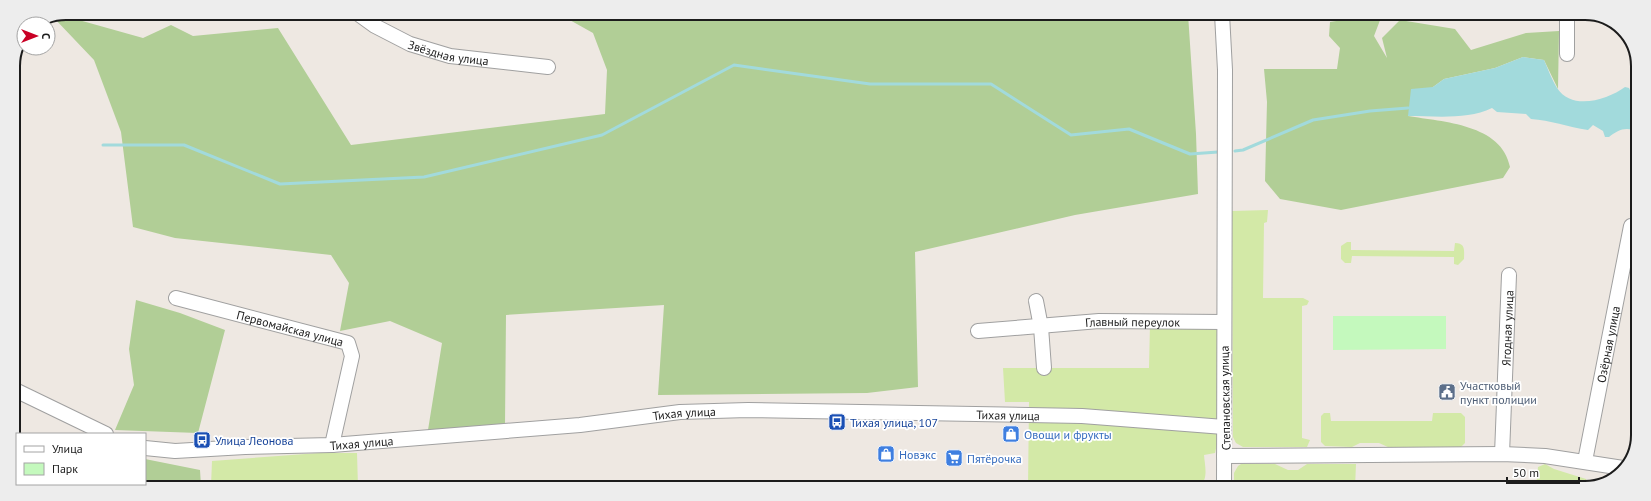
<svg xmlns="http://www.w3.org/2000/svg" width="1651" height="501" viewBox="0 0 1651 501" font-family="'PT Sans',sans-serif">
  <rect width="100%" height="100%" fill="#eee8e2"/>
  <path fill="#d3e9a7" d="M 1268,210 L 1267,222 L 1264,223 L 1263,298 L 1303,298 L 1309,301 L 1307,305 L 1302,306 L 1302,438 L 1310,440 L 1307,447 L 1243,447 L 1236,443 L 1233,437 L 1232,211 Z
    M 1347,242 L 1351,242 L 1351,250 L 1454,251 L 1455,243 C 1466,243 1464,251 1464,259 L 1458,265 L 1454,264 L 1454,257 L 1352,256 L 1351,263 L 1345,263 L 1341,259 L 1341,246 Z
    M 1150,324 L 1217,328 L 1217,444 L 1215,453 L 1204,455 C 1205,467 1209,480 1198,488 L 1126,487 L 1117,486 L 1028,487 L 1029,402 L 1005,402 L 1003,368 L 1149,368 Z
    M 1324,413 L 1330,413 L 1331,421 L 1432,421 L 1433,413 L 1461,413 L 1465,417 L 1465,443 L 1461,447 L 1390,448 L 1379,443 L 1360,443 L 1352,447 L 1325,446 L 1321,442 L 1321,416 Z
    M 319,453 L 357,453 L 358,487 L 211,486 L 212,461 Z
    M 1241,464 L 1275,464 L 1288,470 L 1298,470 L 1307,464 L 1356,464 L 1355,488 L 1234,488 L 1234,473 L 1238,466 Z
    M 1545,464 L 1554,469 L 1586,479 L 1588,487 L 1536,488 L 1538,467 Z"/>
  <path fill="#b1ce96" d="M 559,14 L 1188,14 L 1196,134 L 1198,194 L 1075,215 L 915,252 L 918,387 L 867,393 L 658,395 L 664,305 L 506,315 L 505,424 L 428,430 L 442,343 L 390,321 L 340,331 L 349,283 L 331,255 L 175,238 L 133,227 L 121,132 L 94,60 L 54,18 L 61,15 L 143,38 L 171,25 L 193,36 L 278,28 L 351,145 L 605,114 L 607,70 L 593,33 Z
    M 1374,15 L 1382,15 L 1374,36 L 1387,58 L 1382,38 L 1400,20 L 1455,29 L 1471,50 L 1526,33 L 1559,31 L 1558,89 L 1544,60 L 1523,57 L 1495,68 L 1444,79 L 1433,87 L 1408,116 C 1443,122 1502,124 1510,167 L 1503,178 L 1341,210 L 1280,199 L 1265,181 L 1267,102 L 1264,69 L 1337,69 L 1340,48 L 1329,36 L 1330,22 Z
    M 136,300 L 180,313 L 225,330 L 198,433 L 115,430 L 134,385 L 129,349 Z
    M 145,459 L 200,470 L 201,486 L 90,486 L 92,484 L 145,484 Z"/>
  <path fill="#c4f9bd" d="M 1333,316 L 1446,316 L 1446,349 L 1333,350 Z"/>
  <path fill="#a2dadc" d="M 1523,57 L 1544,60 C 1548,69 1552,80 1557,88 C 1572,111 1607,100 1625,87 L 1629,88 L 1638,107 L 1638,132 C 1626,126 1618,130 1609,137 L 1605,137 L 1603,131 L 1593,125 L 1588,130 C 1568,127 1550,120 1531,119 L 1526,114 L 1497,112 L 1492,108 C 1467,120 1435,116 1408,116 L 1411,89 L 1433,87 L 1444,79 L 1495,68 Z"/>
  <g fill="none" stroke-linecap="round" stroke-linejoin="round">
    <path stroke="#a2dadc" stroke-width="3" d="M 103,145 L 184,145 L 280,184 L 424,177 L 602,135 L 734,65 L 870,84 L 991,84 L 1071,135 L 1129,129 L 1190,154 L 1218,152
      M 1235,151 L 1243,150 L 1313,120 L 1370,111 L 1408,108"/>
    <defs>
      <g id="minor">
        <path id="s1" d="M 357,13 L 375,26 L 410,44 L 450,56 L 548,67"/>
        <path d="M 1222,14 L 1225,70 L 1224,488"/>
        <path d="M 1567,54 L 1567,15"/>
        <path id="s2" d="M 176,298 L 348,343 L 352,356 L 332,445"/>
        <path d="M 1036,301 L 1041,327 L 1044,368"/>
        <path id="s3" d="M 978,331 L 1099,321 L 1224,322"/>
        <path d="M 13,389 L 106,434"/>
        <path id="s4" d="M 145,448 L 175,451 L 245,447 L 332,445 L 580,425 L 680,412 L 748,410 L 1082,416 L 1224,427"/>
        <path id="s5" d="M 1502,454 L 1509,275"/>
        <path d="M 1224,456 L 1502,454 L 1545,456 L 1623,468"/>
        <path id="s6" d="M 1585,461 L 1631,226"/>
      </g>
    </defs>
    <use href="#minor" stroke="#a0a0a0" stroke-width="16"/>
    <use href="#minor" stroke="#fff" stroke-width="14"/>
  </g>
  <defs>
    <symbol id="civic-square" viewBox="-11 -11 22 22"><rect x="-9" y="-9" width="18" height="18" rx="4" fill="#5c6f8a" stroke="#fff"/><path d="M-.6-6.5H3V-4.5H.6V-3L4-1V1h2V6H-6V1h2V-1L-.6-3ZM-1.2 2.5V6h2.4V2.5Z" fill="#fff"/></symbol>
    <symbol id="bus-square" viewBox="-11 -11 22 22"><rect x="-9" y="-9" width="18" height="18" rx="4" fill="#1a4fb4" stroke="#fff"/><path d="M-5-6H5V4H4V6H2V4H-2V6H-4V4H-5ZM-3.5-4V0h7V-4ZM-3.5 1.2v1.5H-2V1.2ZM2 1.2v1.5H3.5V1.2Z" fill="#fff"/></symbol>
    <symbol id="shop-square" viewBox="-11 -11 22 22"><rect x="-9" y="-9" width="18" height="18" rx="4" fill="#3f7fe0" stroke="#fff"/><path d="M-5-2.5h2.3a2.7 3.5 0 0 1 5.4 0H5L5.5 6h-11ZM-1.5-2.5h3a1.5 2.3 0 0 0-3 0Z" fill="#fff"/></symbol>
    <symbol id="supermarket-square" viewBox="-11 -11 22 22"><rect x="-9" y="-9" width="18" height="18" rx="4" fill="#3f7fe0" stroke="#fff"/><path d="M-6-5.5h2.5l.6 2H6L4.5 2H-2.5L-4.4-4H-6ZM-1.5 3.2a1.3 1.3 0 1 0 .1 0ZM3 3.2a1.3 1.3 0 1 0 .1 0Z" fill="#fff"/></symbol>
  </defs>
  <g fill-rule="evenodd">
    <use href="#civic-square" x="1437" y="382" width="20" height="20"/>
    <use href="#bus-square" x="827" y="412" width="20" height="20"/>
    <use href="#shop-square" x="1001" y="424" width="20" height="20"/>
    <use href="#bus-square" x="192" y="430" width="20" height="20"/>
    <use href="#shop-square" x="876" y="444" width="20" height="20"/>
    <use href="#supermarket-square" x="944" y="448" width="20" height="20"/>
  </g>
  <g text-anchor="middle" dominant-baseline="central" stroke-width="3.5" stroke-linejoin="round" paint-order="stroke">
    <g font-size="12" fill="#1c1c1c" stroke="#fff">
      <text stroke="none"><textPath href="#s1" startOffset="101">Звёздная улица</textPath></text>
      <text stroke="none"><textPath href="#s3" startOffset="155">Главный переулок</textPath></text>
      <text stroke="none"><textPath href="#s2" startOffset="118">Первомайская улица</textPath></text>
      <text stroke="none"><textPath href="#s5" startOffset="126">Ягодная улица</textPath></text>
      <text stroke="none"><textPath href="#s6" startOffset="119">Озёрная улица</textPath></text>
      <text transform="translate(1225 398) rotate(-91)">Степановская улица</text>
      <text stroke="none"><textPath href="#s4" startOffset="541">Тихая улица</textPath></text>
      <text stroke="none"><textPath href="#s4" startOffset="865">Тихая улица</textPath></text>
      <text stroke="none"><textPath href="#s4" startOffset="217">Тихая улица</textPath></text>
    </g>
    <g font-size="12" fill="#4e5e75" stroke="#fff" text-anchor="start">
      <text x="1460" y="385">Участковый<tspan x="1460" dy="14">пункт полиции</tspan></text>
    </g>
    <g font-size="12" fill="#164399" stroke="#fff" text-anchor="start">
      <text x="850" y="422">Тихая улица, 107</text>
      <text x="215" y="440">Улица Леонова</text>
    </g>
    <g font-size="12" fill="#366cbe" stroke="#fff" text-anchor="start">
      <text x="1024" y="434">Овощи и фрукты</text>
      <text x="899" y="454">Новэкс</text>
      <text x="967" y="458">Пятёрочка</text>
    </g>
  </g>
  <path d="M0 0H1651V501H0ZM66 20H1585A46 46 0 0 1 1631 66V435A46 46 0 0 1 1585 481H66A46 46 0 0 1 20 435V66A46 46 0 0 1 66 20Z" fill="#ededed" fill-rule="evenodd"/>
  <path fill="none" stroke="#1c1c1c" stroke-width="2" d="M66 20H1585A46 46 0 0 1 1631 66V435A46 46 0 0 1 1585 481H66A46 46 0 0 1 20 435V66A46 46 0 0 1 66 20Z"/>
  <rect x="16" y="433" width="130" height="52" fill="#ffffff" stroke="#a4a4a4"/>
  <rect x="24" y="446" width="20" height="6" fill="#ffffff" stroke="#a4a4a4"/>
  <text x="52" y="453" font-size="12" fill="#1c1c1c">Улица</text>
  <rect x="24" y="463" width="20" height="12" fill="#c4f9bd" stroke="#a4a4a4"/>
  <text x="52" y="473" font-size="12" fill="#1c1c1c">Парк</text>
  <g transform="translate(36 36) rotate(90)"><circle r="19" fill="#ffffff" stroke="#a4a4a4"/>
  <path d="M0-3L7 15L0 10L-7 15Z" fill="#c90025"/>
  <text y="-6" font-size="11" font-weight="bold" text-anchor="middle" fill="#1c1c1c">С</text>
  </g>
  <path d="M1507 477v6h72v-6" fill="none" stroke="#1c1c1c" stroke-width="2"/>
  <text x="1513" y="477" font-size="12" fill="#1c1c1c" stroke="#ffffff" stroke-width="3" paint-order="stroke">50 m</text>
</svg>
